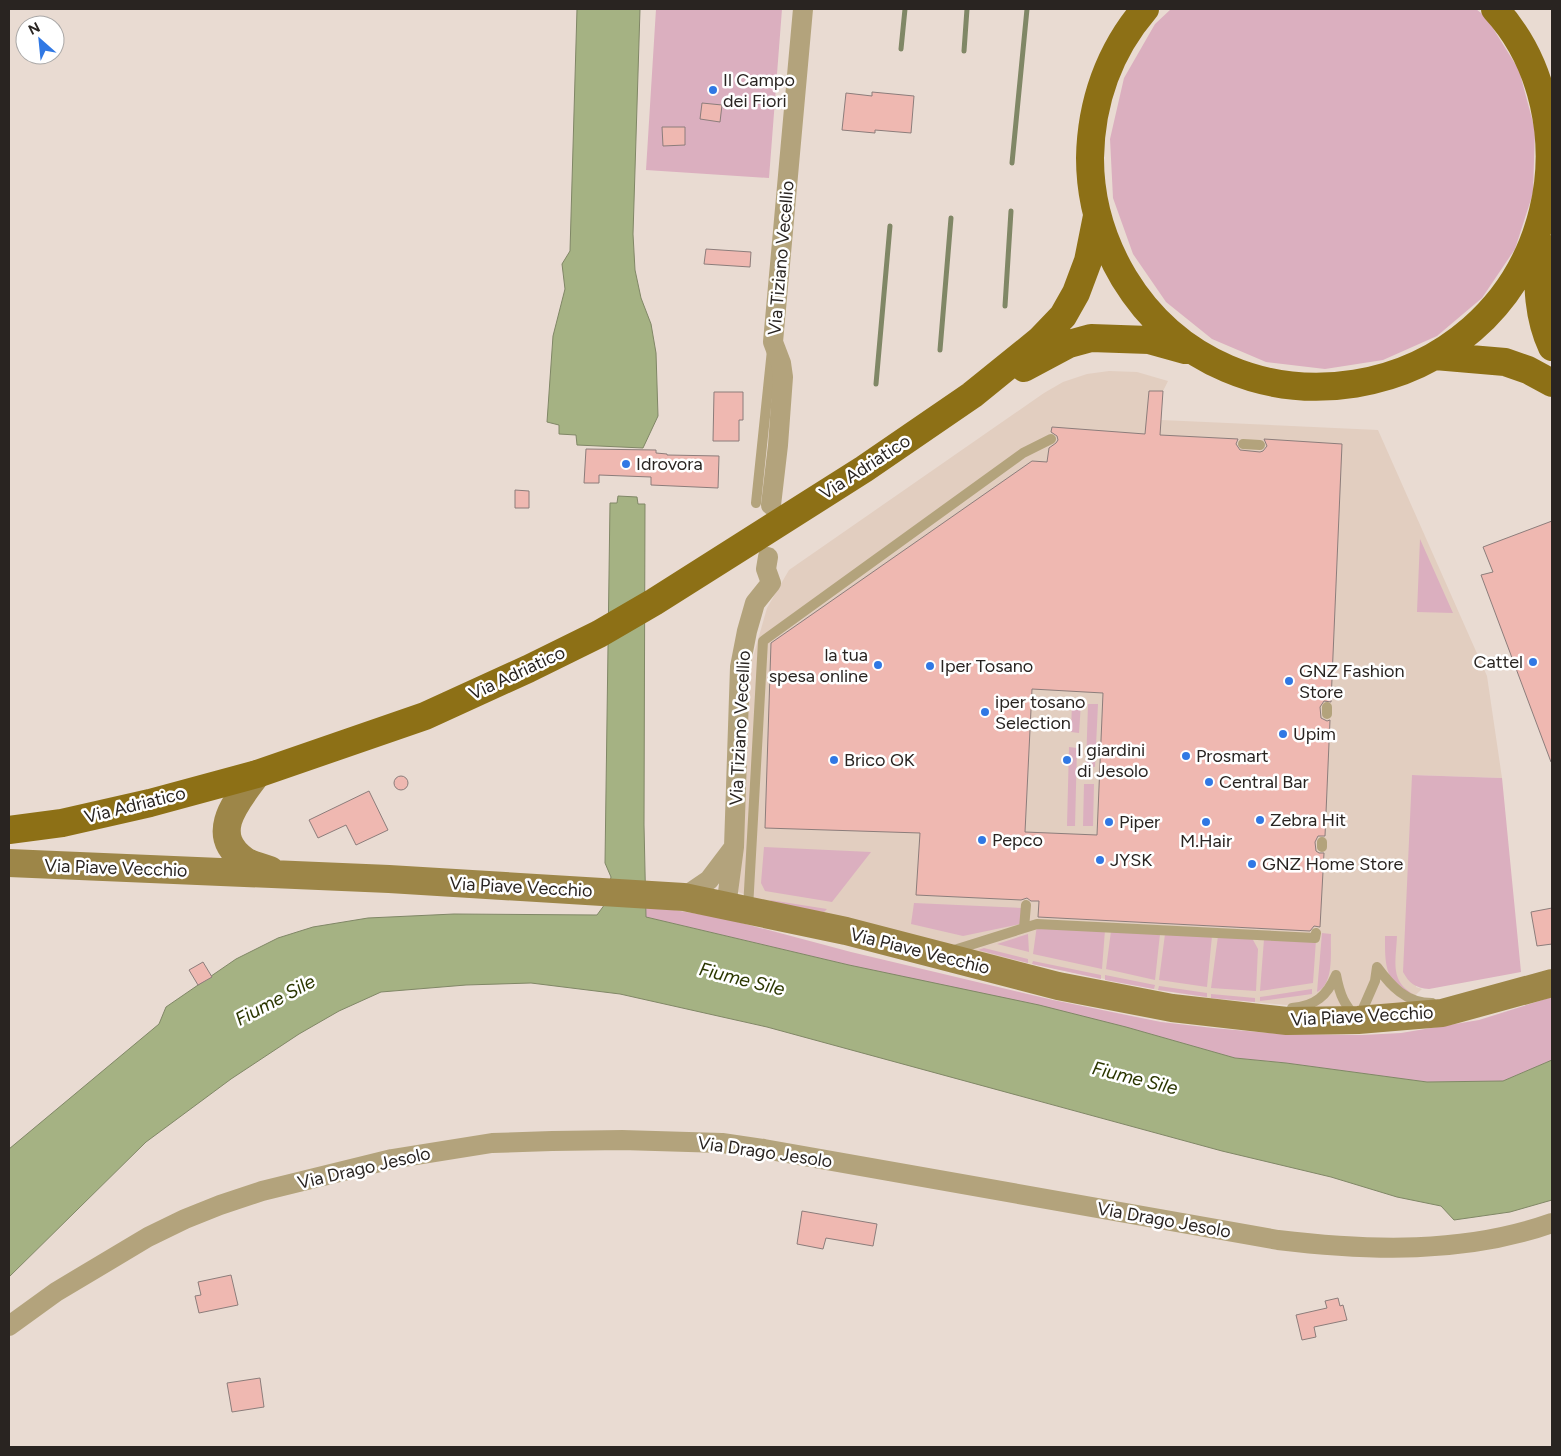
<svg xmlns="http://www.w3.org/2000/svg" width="1561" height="1456" viewBox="0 0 1561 1456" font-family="Figtree,sans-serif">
  <rect width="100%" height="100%" fill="#e9dbd2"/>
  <path fill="#e2cec0" d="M 1109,371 L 1137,372 L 1168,381 L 1163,391 L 1161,420 L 1378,430 L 1487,676 L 1502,778 L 1412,775 L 1416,987 L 1422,989 L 1407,1003 L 1370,1007 L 1316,1008 L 1211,998 L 1158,990 L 1032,964 L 777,906 L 738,892 L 749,671 L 767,608 L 789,570 L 1044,393 L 1063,382 L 1087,374 Z"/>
  <path fill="#dbafbf" d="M 656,9 L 782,9 L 769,178 L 646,170 Z
    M 1171,9 L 1476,9 L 1486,17 L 1519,70 L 1535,130 L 1533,193 L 1515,249 L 1482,298 L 1437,336 L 1383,360 L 1325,369 L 1266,362 L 1212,339 L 1166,302 L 1133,254 L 1113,198 L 1110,139 L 1124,78 L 1155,24 Z
    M 1420,539 L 1453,613 L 1417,612 Z
    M 1072,703 L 1081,703 L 1079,733 L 1071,732 Z
    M 1088,704 L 1098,704 L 1095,767 L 1086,766 Z
    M 1069,747 L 1077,748 L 1075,826 L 1067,826 Z
    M 1412,775 L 1502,778 L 1521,972 L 1429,989 C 1415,988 1409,983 1403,972 Z
    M 1084,784 L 1094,784 L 1093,826 L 1083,826 Z
    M 764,847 L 871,852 L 832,902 L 765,891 L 761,883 Z
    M 770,900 L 827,909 L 824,912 L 777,906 Z
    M 914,903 L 1022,908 L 1020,924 L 963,936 L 911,924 Z
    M 645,907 L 674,910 L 723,918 L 851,952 L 1053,1000 L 1161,1022 L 1213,1028 L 1281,1034 L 1362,1035 L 1401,1033 L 1479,1020 L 1552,997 L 1552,1060 L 1503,1081 L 1427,1082 L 1286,1063 L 1235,1058 L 1126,1027 L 849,965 L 646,917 Z
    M 1037,925 L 1105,930 L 1102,969 L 1033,954 Z
    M 1111,931 L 1160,934 L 1155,980 L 1106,969 Z
    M 1322,933 L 1331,934 C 1330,951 1335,983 1317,992 Z
    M 1028,934 L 1029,952 L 997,944 Z
    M 1165,934 L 1212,936 L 1207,987 L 1159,980 Z
    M 1218,936 L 1252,938 L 1258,949 L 1256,991 L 1211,988 Z
    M 1385,936 L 1397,936 C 1396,961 1389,982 1415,995 C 1384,985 1385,964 1385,936 Z
    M 1264,939 L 1316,940 L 1313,983 L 1260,991 Z
    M 984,948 L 1028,959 L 1028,963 L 978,950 Z
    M 1033,961 L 1101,975 L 1101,979 L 1032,964 Z
    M 1105,975 L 1155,985 L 1154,989 L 1105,980 Z
    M 1159,986 L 1207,993 L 1207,997 L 1158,990 Z
    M 1312,989 L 1312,994 L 1260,1001 L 1260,997 Z
    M 1211,994 L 1255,998 L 1255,1002 L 1211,998 Z"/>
  <path fill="#a5b283" stroke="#808766" d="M 577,9 L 640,9 L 633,234 L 635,270 L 641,298 L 651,324 L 656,353 L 658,416 L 643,448 L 577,445 L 576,435 L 559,434 L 559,425 L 547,422 L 553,336 L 565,289 L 562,264 L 570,251 Z
    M 618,496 L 637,497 L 638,504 L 645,504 L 644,825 L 646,917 L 849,965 L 1039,1005 L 1126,1027 L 1235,1058 L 1286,1063 L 1427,1082 L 1503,1081 L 1552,1060 L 1552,1200 L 1510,1212 L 1454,1220 L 1441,1206 L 1397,1197 L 1331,1177 L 1222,1151 L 767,1027 L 620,994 L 531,983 L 466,985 L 381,992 L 339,1011 L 299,1034 L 231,1079 L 146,1142 L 9,1277 L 9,1149 L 159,1024 L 166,1007 L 236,959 L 278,938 L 313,927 L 368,918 L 454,914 L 597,915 L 605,904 L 611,877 L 605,863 L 610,503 L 617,503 Z"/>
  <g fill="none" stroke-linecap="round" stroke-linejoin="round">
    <path stroke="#808766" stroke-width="5" d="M 901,49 L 905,9
      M 964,51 L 967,9
      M 1012,163 L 1027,9
      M 1005,306 L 1011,211
      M 940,350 L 951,218
      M 876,384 L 890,226"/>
  </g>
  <path fill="#efb8b1" stroke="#8c7d7b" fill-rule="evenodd" d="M 872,92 L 914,96 L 911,133 L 875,130 L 875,133 L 842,130 L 846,93 L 872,96 Z
    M 702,103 L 722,105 L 720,122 L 700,119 Z
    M 662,127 L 685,127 L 685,145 L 663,146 Z
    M 706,249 L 751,252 L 750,267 L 704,264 Z
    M 1149,391 L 1163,391 L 1160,435 L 1238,439 L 1236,444 L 1240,450 L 1260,452 L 1263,451 L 1267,446 L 1264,439 L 1342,444 L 1331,702 L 1324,701 L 1320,707 L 1321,718 L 1327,721 L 1330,720 L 1325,836 L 1318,836 L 1315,842 L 1316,851 L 1319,853 L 1324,853 L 1320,927 L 1314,926 L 1310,931 L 1038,917 L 1039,901 L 1031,901 L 1027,898 L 1021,900 L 916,895 L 920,833 L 765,828 L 771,643 L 1032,461 L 1047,462 L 1049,448 L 1056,443 L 1058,440 L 1057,436 L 1051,432 L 1052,427 L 1145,434 ZM 1032,689 L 1103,693 L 1097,835 L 1025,832 Z
    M 714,392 L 743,392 L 743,420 L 739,420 L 739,441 L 713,441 Z
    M 586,449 L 656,450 L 656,453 L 667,454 L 667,455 L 719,456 L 718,488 L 651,485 L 651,477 L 599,475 L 599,483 L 584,483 Z
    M 515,490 L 529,491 L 529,508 L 515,508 Z
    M 1552,521 L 1552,761 L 1551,762 L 1481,575 L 1493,572 L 1483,547 Z
    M394 783a7 7 0 1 1 14 0a7 7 0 1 1-14 0Z
    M 369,791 L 388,830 L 356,845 L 346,825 L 318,838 L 309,820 Z
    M 1552,908 L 1552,944 L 1537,946 L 1531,912 Z
    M 203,962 L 212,977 L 198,985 L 189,970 Z
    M 802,1211 L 877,1224 L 873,1246 L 826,1238 L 823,1249 L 797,1244 Z
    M 231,1275 L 238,1305 L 199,1313 L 195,1296 L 201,1295 L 198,1282 Z
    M 1338,1298 L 1340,1306 L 1343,1305 L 1347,1320 L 1314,1327 L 1316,1337 L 1302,1340 L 1296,1315 L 1327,1308 L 1325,1301 Z
    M 260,1378 L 264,1407 L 232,1412 L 227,1383 Z"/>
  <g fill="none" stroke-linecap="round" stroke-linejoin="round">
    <path stroke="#b3a37c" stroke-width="10" d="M 1243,444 L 1260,445
      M 756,503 L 772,350
      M 1327,714 L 1327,707
      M 1322,842 L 1322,847
      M 748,908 L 763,641 L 1023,453 L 1051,439
      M 1024,928 L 1026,905
      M 951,951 L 1037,924 L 1315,938 L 1316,933
      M 1377,967 C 1391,986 1406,1003 1432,1003
      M 1336,975 C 1340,996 1344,1004 1358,1020 L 1375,981 L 1377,967
      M 1292,1008 C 1315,1006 1327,996 1336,975"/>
    <path stroke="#b3a37c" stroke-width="20" d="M 771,505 L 778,445 L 783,377 L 781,363 L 773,342 L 803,9
      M 734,847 L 740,667 L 747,631 L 755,603 L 771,583 L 766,569 L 768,557
      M 684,897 L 709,880 L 734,847 L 726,907
      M 9,1326 L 56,1292 L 148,1237 L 185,1219 L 220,1205 L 262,1191 L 392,1159 L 492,1143 L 552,1141 L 622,1140 L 722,1143 L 764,1149 L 1278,1240 C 1370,1251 1464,1254 1552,1223"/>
    <path stroke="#9d8648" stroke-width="28" d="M 257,774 C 238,800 207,833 244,860 C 251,865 262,867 270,870
      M 9,863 L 389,879 L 684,897 L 846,931 L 1058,986 L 1172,1008 L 1287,1021 L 1358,1020 L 1442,1013 L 1552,983"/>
    <path stroke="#8d7016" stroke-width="28" d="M 1145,9 C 1109,51 1091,103 1090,158 C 1090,201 1102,241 1124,278 C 1230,452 1495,408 1543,211 C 1560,142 1544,62 1495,9
      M 1538,241 C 1538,278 1536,313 1552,347
      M 1435,356 L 1505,362 L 1528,370 L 1552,383
      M 1024,368 L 1069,344 L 1091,338 L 1149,340 L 1185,350
      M 9,830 L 62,823 L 150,803 L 257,774 L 425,716 L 528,669 L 599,634 L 654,602 L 864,469 L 972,395 L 1040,340 L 1063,316 L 1076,293 L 1088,261 L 1097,216"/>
  </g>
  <g fill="#3078e4" stroke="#fff" stroke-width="2">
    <circle cx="713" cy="90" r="5"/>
    <circle cx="626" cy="464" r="5"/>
    <circle cx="1533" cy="662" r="5"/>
    <circle cx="878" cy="665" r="5"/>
    <circle cx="930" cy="666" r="5"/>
    <circle cx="1289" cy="681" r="5"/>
    <circle cx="985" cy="712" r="5"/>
    <circle cx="1283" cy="734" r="5"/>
    <circle cx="1186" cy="756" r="5"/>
    <circle cx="834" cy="760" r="5"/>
    <circle cx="1067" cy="760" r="5"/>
    <circle cx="1209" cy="782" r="5"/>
    <circle cx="1260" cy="820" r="5"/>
    <circle cx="1109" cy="822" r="5"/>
    <circle cx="1206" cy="822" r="5"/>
    <circle cx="982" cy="840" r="5"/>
    <circle cx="1100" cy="860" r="5"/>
    <circle cx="1252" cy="864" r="5"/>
  </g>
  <g text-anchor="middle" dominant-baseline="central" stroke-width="5" stroke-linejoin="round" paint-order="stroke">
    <g font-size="18" fill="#292421" stroke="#fff" text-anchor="start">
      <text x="723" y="80">Il Campo<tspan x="723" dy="21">dei Fiori</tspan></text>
      <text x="636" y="464">Idrovora</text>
      <text x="868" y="655" text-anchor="end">la tua<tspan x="868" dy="21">spesa online</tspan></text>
      <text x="1523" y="662" text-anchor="end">Cattel</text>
      <text x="940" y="666">Iper Tosano</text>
      <text x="1299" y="671">GNZ Fashion<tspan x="1299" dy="21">Store</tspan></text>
      <text x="995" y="702">iper tosano<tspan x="995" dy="21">Selection</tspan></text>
      <text x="1293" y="734">Upim</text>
      <text x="1077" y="750">I giardini<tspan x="1077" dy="21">di Jesolo</tspan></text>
      <text x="1196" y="756">Prosmart</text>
      <text x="844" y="760">Brico OK</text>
      <text x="1219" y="782">Central Bar</text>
      <text x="1270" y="820">Zebra Hit</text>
      <text x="1119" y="822">Piper</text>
      <text x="992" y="840">Pepco</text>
      <text x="1206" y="841" text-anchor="middle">M.Hair</text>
      <text x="1110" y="860">JYSK</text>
      <text x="1262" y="864">GNZ Home Store</text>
    </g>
    <g font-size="18" fill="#292421" stroke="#fff">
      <text transform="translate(781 258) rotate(-85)">Via Tiziano Vecellio</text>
      <text transform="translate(865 467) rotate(-33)">Via Adriatico</text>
      <text transform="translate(517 673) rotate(-25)">Via Adriatico</text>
      <text transform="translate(740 728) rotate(-87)">Via Tiziano Vecellio</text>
      <text transform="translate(135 805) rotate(-14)">Via Adriatico</text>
      <text transform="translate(116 868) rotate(2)">Via Piave Vecchio</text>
      <text transform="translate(521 887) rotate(3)">Via Piave Vecchio</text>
      <text transform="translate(920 951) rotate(14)">Via Piave Vecchio</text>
      <text transform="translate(1362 1016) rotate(-3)">Via Piave Vecchio</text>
      <text transform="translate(765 1152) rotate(8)">Via Drago Jesolo</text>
      <text transform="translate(364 1168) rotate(-13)">Via Drago Jesolo</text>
      <text transform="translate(1164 1220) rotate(10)">Via Drago Jesolo</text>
    </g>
    <g font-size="19" font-style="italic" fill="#2b3600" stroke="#fff">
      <text transform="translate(742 979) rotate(14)">Fiume Sile</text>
      <text transform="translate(275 1000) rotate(-28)">Fiume Sile</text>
      <text transform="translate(1135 1078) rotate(14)">Fiume Sile</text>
    </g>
  </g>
  <rect width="1561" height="1456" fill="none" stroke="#292421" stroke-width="20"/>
  <g transform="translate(40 40) rotate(333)"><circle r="24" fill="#ffffff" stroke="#a9a7a6"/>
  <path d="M0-4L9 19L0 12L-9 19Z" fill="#3078e4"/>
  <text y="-8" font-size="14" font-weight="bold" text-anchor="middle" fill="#292421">N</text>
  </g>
</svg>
